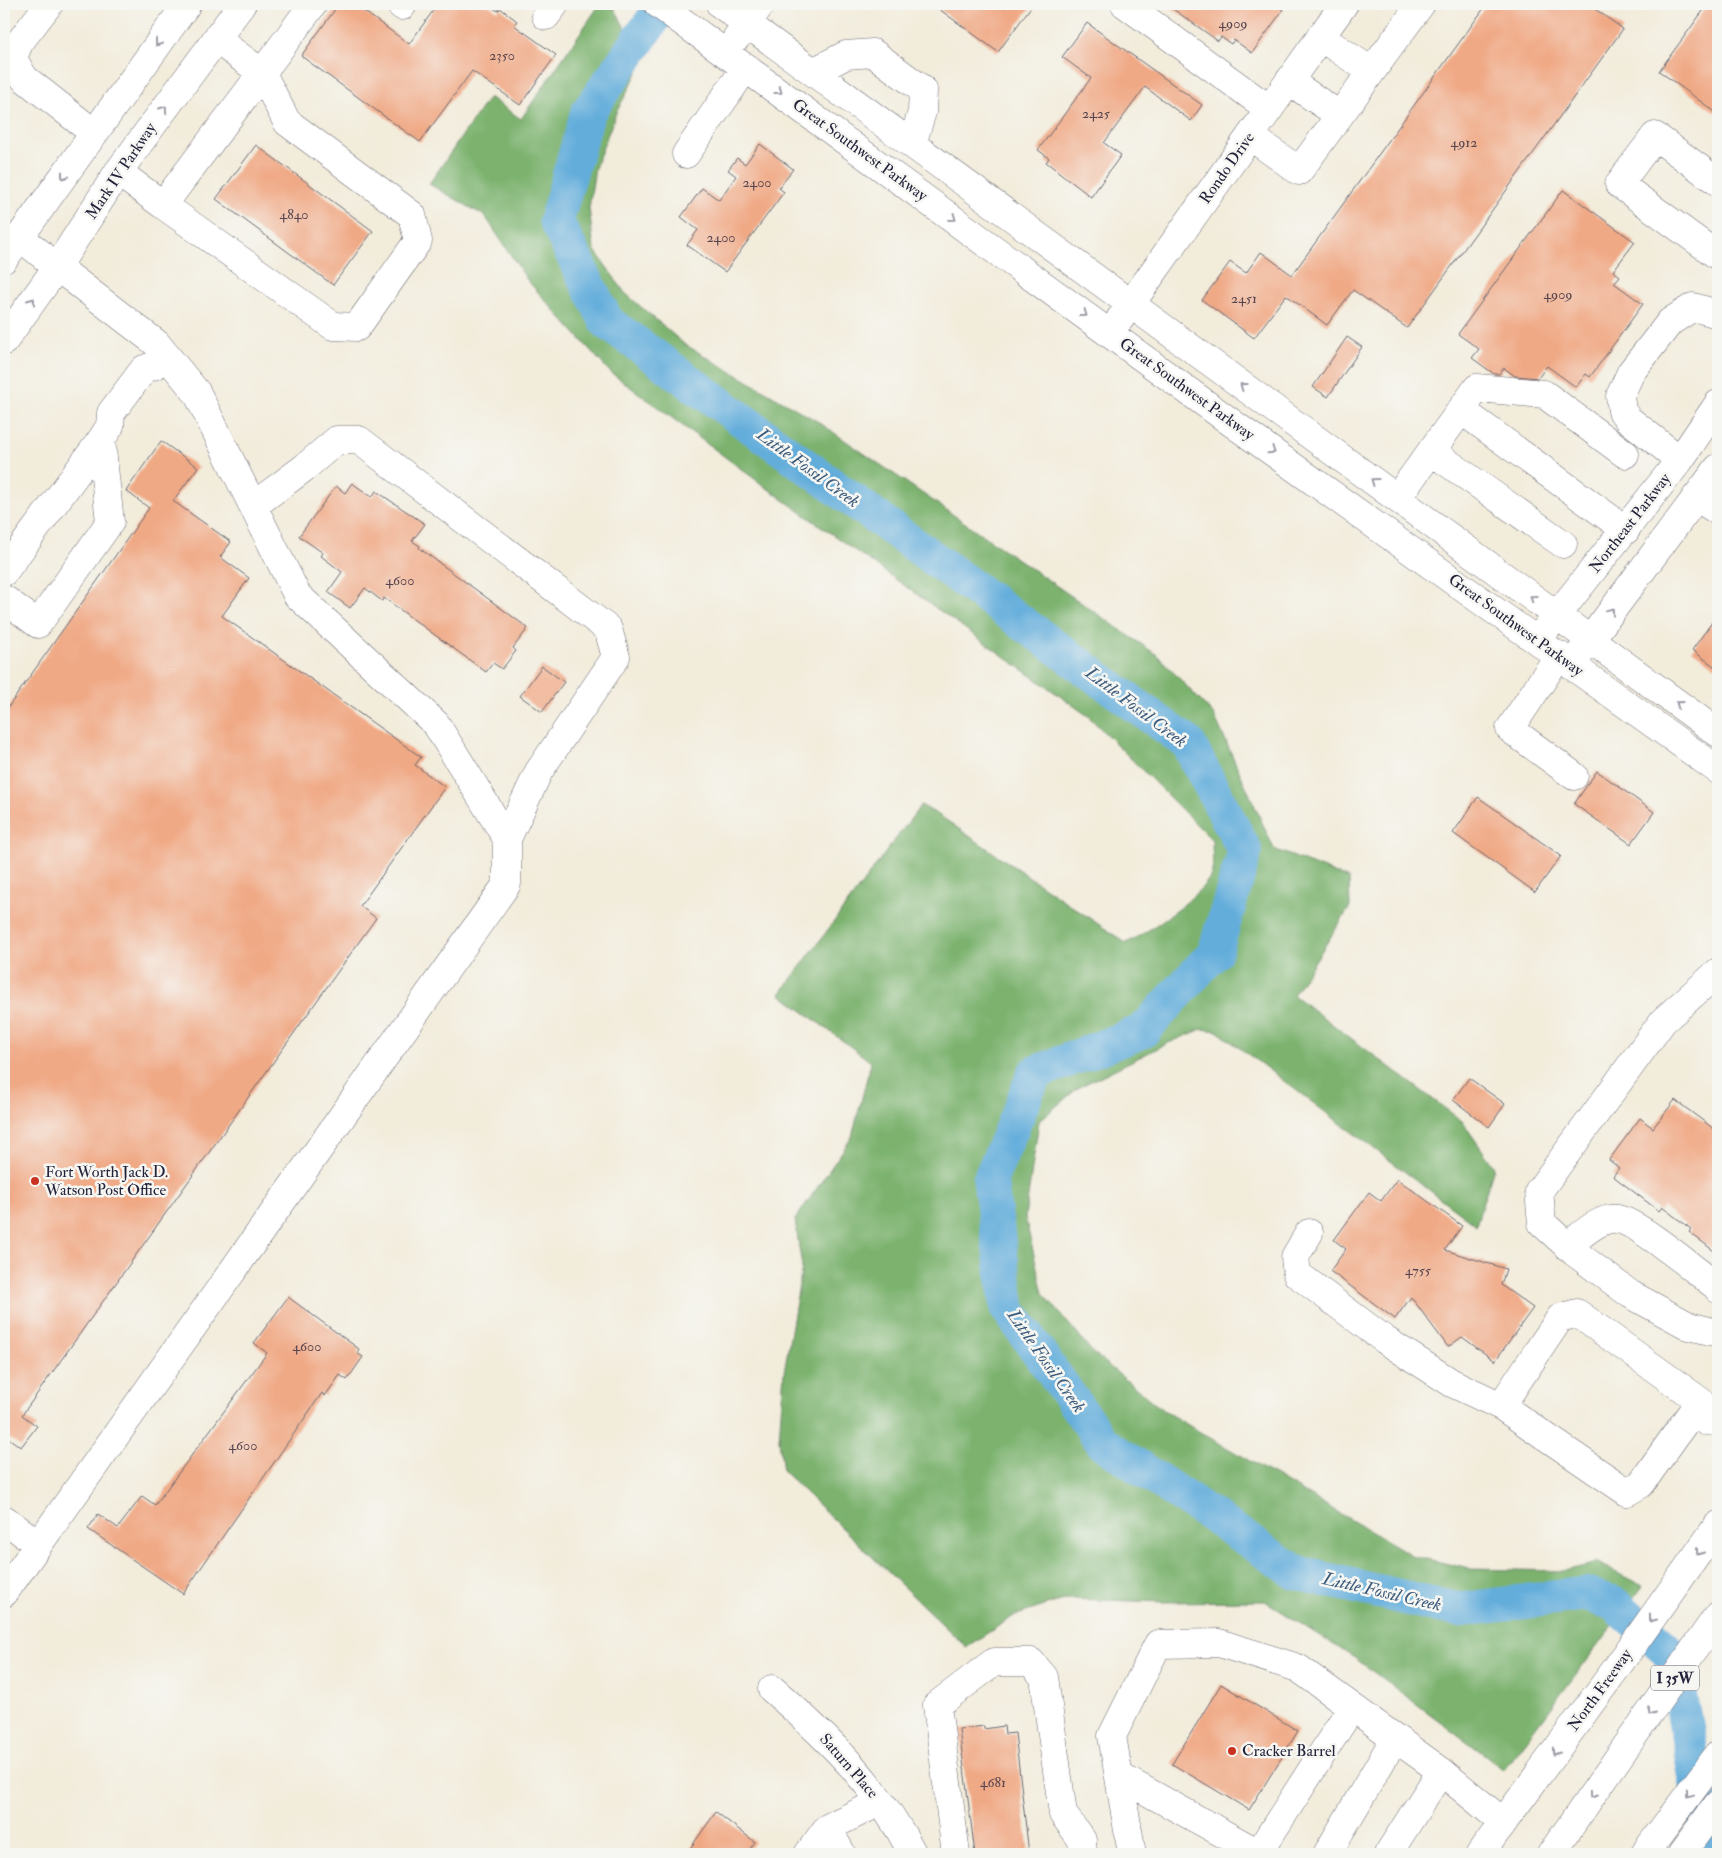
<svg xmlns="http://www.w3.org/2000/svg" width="1722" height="1858" viewBox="0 0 1722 1858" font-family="'IM FELL Double Pica',serif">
  <rect width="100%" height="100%" fill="#f6f6f2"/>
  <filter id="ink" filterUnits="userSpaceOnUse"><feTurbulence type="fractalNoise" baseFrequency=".02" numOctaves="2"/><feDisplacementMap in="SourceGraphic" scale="10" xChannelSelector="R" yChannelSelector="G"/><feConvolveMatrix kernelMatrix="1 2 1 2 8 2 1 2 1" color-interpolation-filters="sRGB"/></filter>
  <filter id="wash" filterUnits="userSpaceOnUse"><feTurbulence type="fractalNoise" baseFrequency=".0096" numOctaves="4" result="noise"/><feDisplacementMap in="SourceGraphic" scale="20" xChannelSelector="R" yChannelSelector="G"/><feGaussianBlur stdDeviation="1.12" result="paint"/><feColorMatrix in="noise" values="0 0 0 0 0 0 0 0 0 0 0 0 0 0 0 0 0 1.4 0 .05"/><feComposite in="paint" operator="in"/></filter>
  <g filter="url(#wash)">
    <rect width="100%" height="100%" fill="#f2ecdb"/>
    <path fill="#7bb26e" stroke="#4e6a54" d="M 600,4 L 613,4 L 616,12 L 644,60 L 616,113 L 595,168 L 589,208 L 594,249 L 625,293 L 684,344 L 817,421 L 1157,655 L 1214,715 L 1274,849 L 1349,879 L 1350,907 L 1293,995 L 1462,1121 L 1494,1167 L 1476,1225 L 1217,1031 L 1202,1029 L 1166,1044 L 1079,1087 L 1039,1121 L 1025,1217 L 1043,1293 L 1094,1354 L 1164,1411 L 1413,1556 L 1470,1569 L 1564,1571 L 1597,1563 L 1643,1586 L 1504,1769 L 1356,1659 L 1265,1601 L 1165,1602 L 1066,1599 L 1014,1616 L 966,1647 L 783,1471 L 779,1440 L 784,1372 L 802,1267 L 795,1220 L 852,1137 L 871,1062 L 780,994 L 921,805 L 940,816 L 1126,943 C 1146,934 1203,894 1211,875 C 1214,868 1212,848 1212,840 L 1088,716 L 767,488 L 610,372 L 528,281 L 485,216 L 429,184 L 489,97 L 521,119 Z"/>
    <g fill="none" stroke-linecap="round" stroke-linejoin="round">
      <path stroke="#63addb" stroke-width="35" d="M 664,4 L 588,112 L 556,221 L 607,322 L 1188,743 L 1245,851 L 1215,952 L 1143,1031 L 1035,1073 L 990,1180 L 1008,1309 L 1103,1443 L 1297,1573 L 1459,1610 L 1584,1594 L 1614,1603 L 1673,1655 L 1710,1854"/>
    </g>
    <g id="blocks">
      <path fill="#f0a985" d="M 339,4 L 354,4 L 409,44 L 438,4 L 487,4 L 498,11 L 500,8 L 517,21 L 514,25 L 556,55 L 520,105 L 472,71 L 420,142 L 301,56 Z
        M 932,4 L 1033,4 L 998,52 Z
        M 1166,4 L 1274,4 L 1283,10 L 1252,53 L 1234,40 L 1231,44 L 1221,37 L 1218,41 Z
        M 1487,4 L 1588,4 L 1623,29 L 1407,328 L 1353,290 L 1327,325 L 1286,295 L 1254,338 L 1202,300 L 1230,262 L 1246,273 L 1261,252 L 1292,275 Z
        M 1708,4 L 1718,4 L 1718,114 L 1659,71 Z
        M 1087,23 L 1202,105 L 1191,121 L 1145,87 L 1104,143 L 1121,155 L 1091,197 L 1046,162 L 1049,158 L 1038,150 L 1091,78 L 1062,57 Z
        M 760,144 L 793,169 L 779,188 L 784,192 L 725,272 L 687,245 L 698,230 L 681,217 L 702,188 L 719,200 L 736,176 L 728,170 L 737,158 L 745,164 Z
        M 256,145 L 373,231 L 333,285 L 216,199 Z
        M 1563,190 L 1635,242 L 1613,271 L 1620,276 L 1614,283 L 1643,304 L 1590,377 L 1586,374 L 1576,387 L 1547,366 L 1538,378 L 1515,376 L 1504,368 L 1499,374 L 1494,374 L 1472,358 L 1479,349 L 1458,334 Z
        M 1347,337 L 1362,347 L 1328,397 L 1313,387 Z
        M 161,441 L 198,467 L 173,501 L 231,542 L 220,557 L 249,578 L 222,616 L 421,757 L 415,765 L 445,787 L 360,906 L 376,918 L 22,1415 L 37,1426 L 21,1447 L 4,1435 L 4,713 L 149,508 L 126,491 Z
        M 352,483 L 372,497 L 376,491 L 425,524 L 412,541 L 420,546 L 419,548 L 528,628 L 513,648 L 516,651 L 502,669 L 493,663 L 486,672 L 384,598 L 382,601 L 365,588 L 350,608 L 328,592 L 342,572 L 321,556 L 323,553 L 299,536 L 336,486 L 345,493 Z
        M 1718,614 L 1718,669 L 1692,650 Z
        M 542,666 L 564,682 L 542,712 L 520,696 Z
        M 1597,771 L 1654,812 L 1631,844 L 1574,804 Z
        M 1478,797 L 1561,856 L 1535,892 L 1453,833 Z
        M 1469,1078 L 1505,1104 L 1489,1127 L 1453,1100 Z
        M 1675,1100 L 1718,1132 L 1718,1254 L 1689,1232 L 1691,1229 L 1662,1207 L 1659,1211 L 1613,1176 L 1619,1168 L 1609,1160 L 1640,1118 L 1653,1128 Z
        M 1397,1179 L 1462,1226 L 1445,1250 L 1506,1269 L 1501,1285 L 1533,1308 L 1495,1361 L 1462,1337 L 1448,1347 L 1411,1297 L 1395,1319 L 1330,1271 L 1346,1249 L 1334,1240 L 1369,1192 L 1381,1201 Z
        M 288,1297 L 359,1349 L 357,1353 L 363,1357 L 347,1380 L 340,1375 L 325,1396 L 322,1393 L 183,1594 L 88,1529 L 98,1514 L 118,1528 L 142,1496 L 155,1505 L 267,1353 L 254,1343 Z
        M 1221,1684 L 1298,1731 L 1249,1810 L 1172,1764 Z
        M 984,1726 L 984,1729 L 1004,1726 L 1005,1734 L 1015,1733 L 1029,1854 L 975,1854 L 959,1729 Z
        M 716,1812 L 755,1842 L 746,1854 L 686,1854 Z"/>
    </g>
  </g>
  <g filter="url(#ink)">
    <use href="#blocks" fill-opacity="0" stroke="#6b6973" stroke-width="1"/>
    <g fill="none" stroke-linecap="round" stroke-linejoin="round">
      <defs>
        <path id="minor" d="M 49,4 L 19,43 L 13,58 L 24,78 L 94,133
          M 400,4 L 402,6
          M 658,4 L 1232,423 L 1718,770
          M 720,4 L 1718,733
          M 1125,4 L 1269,109
          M 546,16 L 555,4
          M 737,37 L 761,4
          M 1320,37 L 1371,71
          M 813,72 L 846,55 L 873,53 L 923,90 L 922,112 L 912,144
          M 1289,81 L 1339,115
          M 1250,136 L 1299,171 L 1421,4
          M 686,154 L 746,67
          M 118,172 L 163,205 L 262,73 L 216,39
          M 1718,182 L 1655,136 L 1619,184 L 1718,256
          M 163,205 L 333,326 L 357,327 L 418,241 L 412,215 L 287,122 L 262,73 L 313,4
          M 1120,319 L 1344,4
          M 1461,410 L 1626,530
          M 1431,451 L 1563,544
          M 1680,460 L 1628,419 L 1622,411 L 1620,396 L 1631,372 L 1670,322 L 1693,307 L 1718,314
          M 1696,497 L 1718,511
          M 1397,498 L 1477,388 L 1544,394 L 1625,454
          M 253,506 L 304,468 L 337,440 L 359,440 L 608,629 L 616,657 L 539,771 L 507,839
          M 4,572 L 101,440 L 110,426 L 111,413 L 144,369 L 156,365 L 165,354
          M 4,599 L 38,624 L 110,522 L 101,440
          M 1546,629 L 1680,460 L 1718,404
          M 1559,655 L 1510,729 L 1574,776
          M 1579,655 L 1718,468
          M 1718,972 L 1663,1021 L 1539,1191 L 1542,1223 L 1574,1252 L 1630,1294 L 1689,1326 L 1718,1333
          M 1309,1233 L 1295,1257 L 1297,1274 L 1385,1340 L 1452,1383 L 1501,1406 L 1627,1492 L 1641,1484 L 1692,1412 L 1707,1422
          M 1567,1246 C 1581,1236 1599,1217 1617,1219 C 1637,1221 1697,1272 1716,1286 L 1718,1289
          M 1501,1406 L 1560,1318 L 1577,1313 L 1700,1401 L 1692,1412
          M 4,1519 L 38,1544
          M 4,1593 L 507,884 L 507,839 L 436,724 L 297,595 L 197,393 L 156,343 L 57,267
          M 772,1689 C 829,1739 878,1786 913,1854
          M 1119,1776 L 1260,1854
          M 827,1828 L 842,1854
          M 808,1854 L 827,1828 L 880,1802
          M 956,1854 L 937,1705 L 994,1662 L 1031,1662 L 1044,1677 L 1063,1814 L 1082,1840 L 1083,1854
          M 1132,1854 L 1112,1736 L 1158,1644 L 1219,1643 L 1298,1668 L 1441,1771
          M 1260,1854 L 1268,1838 L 1352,1707
          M 1327,1854 L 1395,1738
          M 1388,1854 L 1441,1771 L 1503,1822"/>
        <path id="major" d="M 20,237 L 57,267
          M 4,259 L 187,4
          M 4,341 L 57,267 L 118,172 L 242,4
          M 1480,1854 L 1615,1670 L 1718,1525"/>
        <path id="highway" d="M 1551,1854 L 1718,1615
          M 1644,1854 L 1718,1755
          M 1681,1854 L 1718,1804"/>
      </defs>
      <use href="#minor" stroke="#6b6973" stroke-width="29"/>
      <use href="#major" stroke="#6b6973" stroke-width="29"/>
      <use href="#highway" stroke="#6b6973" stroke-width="29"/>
      <use href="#minor" stroke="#fff" stroke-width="28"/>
      <use href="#major" stroke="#fff" stroke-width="28"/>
      <use href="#highway" stroke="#fff" stroke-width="28"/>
    </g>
    <defs><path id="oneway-chevron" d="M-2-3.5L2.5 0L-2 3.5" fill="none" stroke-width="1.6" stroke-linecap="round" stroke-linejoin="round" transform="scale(1.25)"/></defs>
    <g stroke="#9c9ca7">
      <use href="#oneway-chevron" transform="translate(158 43) rotate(126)"/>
      <use href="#oneway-chevron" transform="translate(779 91) rotate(36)"/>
      <use href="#oneway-chevron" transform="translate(164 109) rotate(-54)"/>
      <use href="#oneway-chevron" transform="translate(64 176) rotate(126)"/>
      <use href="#oneway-chevron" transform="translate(953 218) rotate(36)"/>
      <use href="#oneway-chevron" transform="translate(32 301) rotate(-54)"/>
      <use href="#oneway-chevron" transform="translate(1084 314) rotate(36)"/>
      <use href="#oneway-chevron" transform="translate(1243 386) rotate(-144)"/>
      <use href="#oneway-chevron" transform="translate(1272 451) rotate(35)"/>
      <use href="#oneway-chevron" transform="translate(1374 481) rotate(-144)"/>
      <use href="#oneway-chevron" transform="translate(1533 598) rotate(-144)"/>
      <use href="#oneway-chevron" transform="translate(1611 611) rotate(-53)"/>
      <use href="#oneway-chevron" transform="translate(1679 704) rotate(-144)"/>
      <use href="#oneway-chevron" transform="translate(1699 1552) rotate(125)"/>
      <use href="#oneway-chevron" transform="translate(1652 1619) rotate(126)"/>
      <use href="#oneway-chevron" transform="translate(1651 1712) rotate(125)"/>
      <use href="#oneway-chevron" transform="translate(1555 1752) rotate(126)"/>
      <use href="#oneway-chevron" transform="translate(1689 1794) rotate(127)"/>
      <use href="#oneway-chevron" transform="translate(1593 1795) rotate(125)"/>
    </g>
  </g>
  <g fill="#c8321e" stroke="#f6f6f2" stroke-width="2">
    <circle cx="35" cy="1181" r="5"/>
    <circle cx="1232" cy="1751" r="5"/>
  </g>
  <g text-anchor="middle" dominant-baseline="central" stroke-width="5" stroke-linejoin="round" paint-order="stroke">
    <g font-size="14" fill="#56444e">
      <text x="1233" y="23">4909</text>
      <text x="502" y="55">2350</text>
      <text x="1096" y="113">2425</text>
      <text x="1464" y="142">4912</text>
      <text x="757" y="182">2400</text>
      <text x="294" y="214">4840</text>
      <text x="721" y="237">2400</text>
      <text x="1558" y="294">4909</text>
      <text x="1244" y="298">2451</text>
      <text x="400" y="580">4600</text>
      <text x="1418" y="1270">4755</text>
      <text x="307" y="1346">4600</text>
      <text x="243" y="1445">4600</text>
      <text x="993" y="1782">4681</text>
    </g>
    <rect fill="#f6f6f2" stroke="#626272" stroke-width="1" x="1651" y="1665.5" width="48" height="25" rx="4"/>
    <g font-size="15" font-weight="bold" fill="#22223b">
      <text x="1675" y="1678">I 35W</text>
    </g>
    <g font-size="16" fill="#22223b" stroke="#f6f6f2">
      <text transform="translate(860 150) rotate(36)">Great Southwest Parkway</text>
      <text transform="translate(1227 168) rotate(-55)">Rondo Drive</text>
      <text transform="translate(121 171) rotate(-56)">Mark IV Parkway</text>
      <text transform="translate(1187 389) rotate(36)">Great Southwest Parkway</text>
      <text transform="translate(1630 523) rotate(-52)">Northeast Parkway</text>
      <text transform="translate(1516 625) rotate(36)">Great Southwest Parkway</text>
      <text transform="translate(1600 1690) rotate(-54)">North Freeway</text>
      <text transform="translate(849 1766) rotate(49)">Saturn Place</text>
    </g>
    <g font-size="16" fill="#22223b" stroke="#f6f6f2" text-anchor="start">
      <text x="45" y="1172">Fort Worth Jack D.<tspan x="45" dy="18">Watson Post Office</tspan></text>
      <text x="1242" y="1751">Cracker Barrel</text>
    </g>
    <g font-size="18" font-style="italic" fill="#3c5a7b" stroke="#f6f6f2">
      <text transform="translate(808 468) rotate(36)">Little Fossil Creek</text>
      <text transform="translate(1136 707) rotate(37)">Little Fossil Creek</text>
      <text transform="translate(1046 1361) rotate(55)">Little Fossil Creek</text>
      <text transform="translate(1382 1592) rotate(13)">Little Fossil Creek</text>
    </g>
  </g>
  <rect width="1722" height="1858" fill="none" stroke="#f6f6f2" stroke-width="20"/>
</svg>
